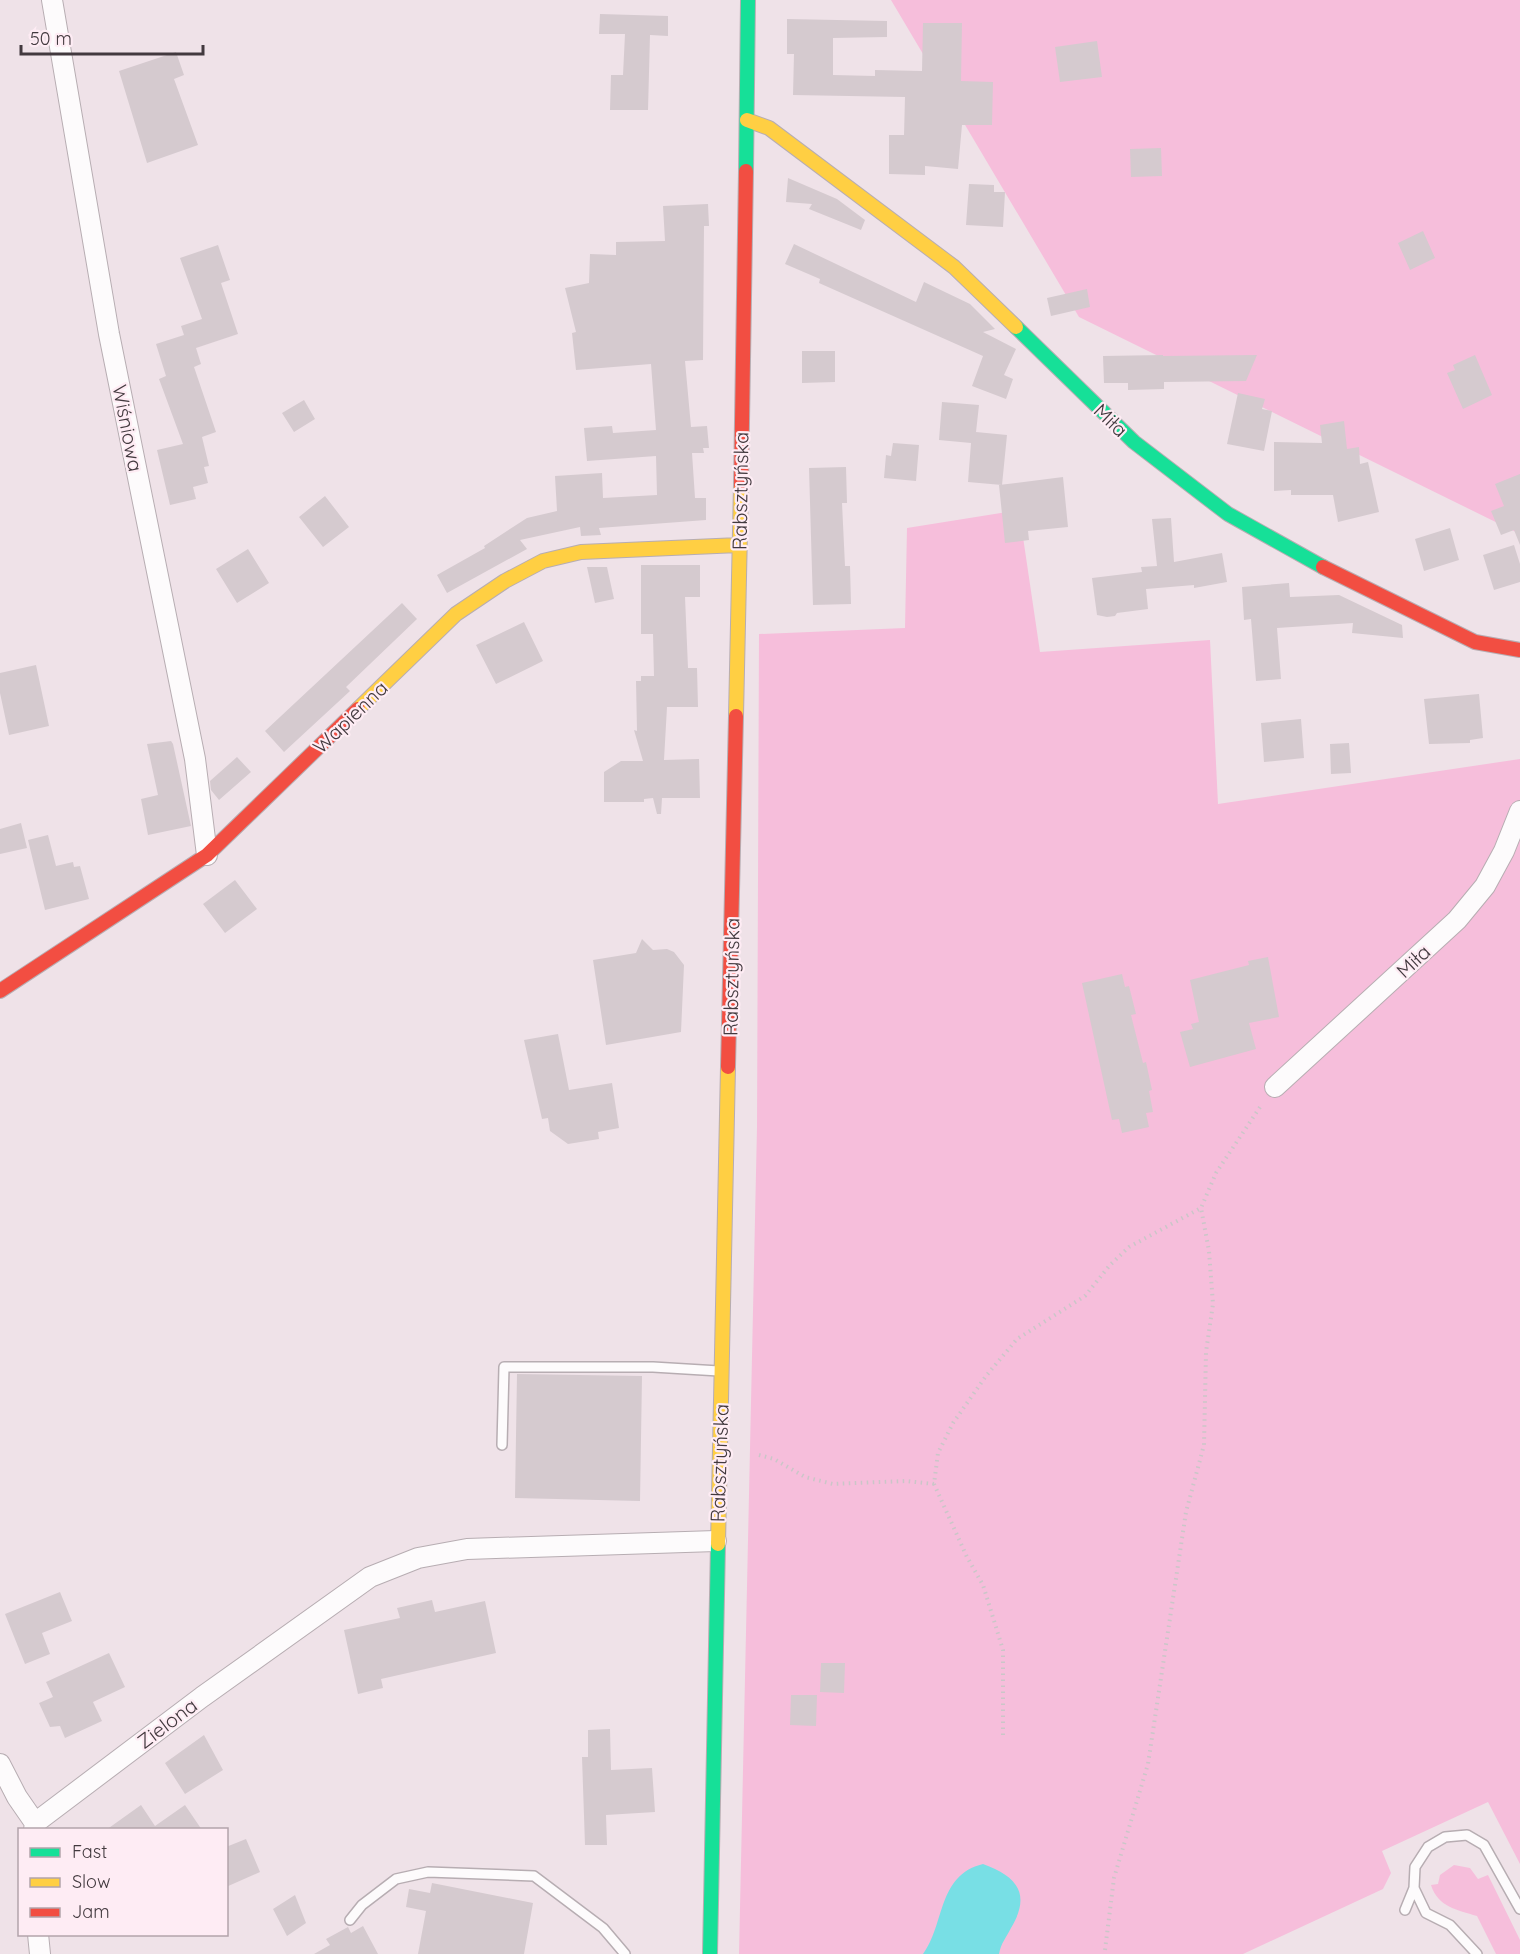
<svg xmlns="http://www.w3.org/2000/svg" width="1520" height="1954" viewBox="0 0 1520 1954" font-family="Quicksand,sans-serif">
  <rect width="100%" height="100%" fill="#efe2e8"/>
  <path fill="#f6bedb" d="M 891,0 L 1520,0 L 1520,534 L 1079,317 Z
    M 1019,510 L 1040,652 L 1210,640 L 1218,804 L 1520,759 L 1520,1864 L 1488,1802 L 1382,1851 L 1391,1873 L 1383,1889 L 1243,1954 L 739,1954 L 757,1127 L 759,634 L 905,628 L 907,528 Z
    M 1454,1865 L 1470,1868 L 1478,1879 L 1488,1875 L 1520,1940 L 1520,1954 L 1496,1954 L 1477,1916 C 1457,1910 1438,1907 1431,1885 L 1438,1884 L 1440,1875 Z"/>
  <path fill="#78dfe5" d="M 983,1864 C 1016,1876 1032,1893 1011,1928 C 1006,1938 1001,1943 999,1954 L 923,1954 C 945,1925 937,1875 983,1864 Z"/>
  <path fill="#d5cacf" d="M 600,14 L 668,16 L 668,36 L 650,35 L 648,110 L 610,110 L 611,75 L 623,75 L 625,34 L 599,34 Z
    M 787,19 L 887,21 L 887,37 L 833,38 L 833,75 L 875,76 L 875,70 L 922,71 L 923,23 L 962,23 L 961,81 L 993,82 L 992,125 L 962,125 L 958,169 L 925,166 L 925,175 L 889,174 L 889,135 L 904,135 L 905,97 L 793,95 L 794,54 L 787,54 Z
    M 1097,41 L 1102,77 L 1060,82 L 1055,47 Z
    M 176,52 L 184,75 L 174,79 L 198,145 L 147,163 L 119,71 Z
    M 1161,148 L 1162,176 L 1131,177 L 1130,149 Z
    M 788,178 L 837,199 L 865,220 L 861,230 L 809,209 L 812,204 L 786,202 Z
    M 969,184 L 994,185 L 994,192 L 1005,192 L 1003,227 L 966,225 Z
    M 708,204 L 709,226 L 704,226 L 703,360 L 685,361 L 691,427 L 707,426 L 709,448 L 703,448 L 704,453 L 692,453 L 695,498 L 706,498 L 706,520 L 599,528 L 601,535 L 581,536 L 580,527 L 520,540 L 527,549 L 447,593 L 437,575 L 485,548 L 484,546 L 527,518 L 557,511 L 555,476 L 602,473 L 603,498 L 657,495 L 656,456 L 587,461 L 584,428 L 612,426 L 613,433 L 656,430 L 651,364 L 576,370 L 572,333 L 576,332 L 565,288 L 589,283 L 590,254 L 616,255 L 616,242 L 665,241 L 663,206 Z
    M 1423,231 L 1435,258 L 1410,270 L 1398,243 Z
    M 794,244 L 916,302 L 924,282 L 970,304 L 995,329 L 983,332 L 1016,349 L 1004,375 L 1013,379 L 1006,399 L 972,386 L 983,356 L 819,283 L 820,279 L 785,264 Z
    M 218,245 L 230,280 L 221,283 L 238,334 L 196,348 L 201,364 L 194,367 L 216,432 L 202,437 L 209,466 L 204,467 L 208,483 L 193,487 L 196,499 L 170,505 L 157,450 L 183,444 L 159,379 L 166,376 L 156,344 L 184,335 L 181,326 L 202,319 L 180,258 Z
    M 1087,289 L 1090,307 L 1051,316 L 1047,298 Z
    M 802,351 L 835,351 L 835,382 L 802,383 Z
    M 1163,355 L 1163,356 L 1257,355 L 1246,381 L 1164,382 L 1164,389 L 1128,390 L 1128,383 L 1104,383 L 1103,356 Z
    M 1475,355 L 1492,395 L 1463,409 L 1447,373 L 1455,370 L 1453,365 Z
    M 1238,393 L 1265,399 L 1262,409 L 1272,411 L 1264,451 L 1227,444 Z
    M 304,400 L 315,419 L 294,432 L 282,413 Z
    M 942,402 L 979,405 L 976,432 L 1007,435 L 1002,485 L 968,482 L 971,443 L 939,440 Z
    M 1344,421 L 1347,449 L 1359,447 L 1360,464 L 1368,462 L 1379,512 L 1338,522 L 1333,495 L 1291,495 L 1291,490 L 1274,491 L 1274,442 L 1322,443 L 1320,425 Z
    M 893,443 L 919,445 L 916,481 L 884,478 L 886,455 L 891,456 Z
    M 846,467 L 847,503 L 842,503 L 845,566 L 850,566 L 851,604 L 813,605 L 809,468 Z
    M 1520,474 L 1520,545 L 1514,530 L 1501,535 L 1491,511 L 1504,506 L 1495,484 Z
    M 1063,477 L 1068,527 L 1028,531 L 1029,540 L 1005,543 L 999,485 Z
    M 325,496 L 349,527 L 323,547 L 299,517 Z
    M 1171,518 L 1174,562 L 1222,553 L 1227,582 L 1194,588 L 1194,585 L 1146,589 L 1148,609 L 1117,613 L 1115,616 L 1107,617 L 1097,615 L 1092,578 L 1142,572 L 1141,567 L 1157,566 L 1152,519 Z
    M 1450,528 L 1459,560 L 1424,571 L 1415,539 Z
    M 1514,545 L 1520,564 L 1520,582 L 1494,590 L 1483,555 Z
    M 248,549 L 269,583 L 237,603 L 216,569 Z
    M 641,565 L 700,565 L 700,597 L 685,597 L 688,668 L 697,668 L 698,707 L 667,707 L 664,760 L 699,759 L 700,798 L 662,798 L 661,814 L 657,814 L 653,798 L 644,799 L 644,802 L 604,802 L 604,772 L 621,761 L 643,761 L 634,730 L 637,731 L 636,681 L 641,681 L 641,676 L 654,676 L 653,634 L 641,634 Z
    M 587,567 L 607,567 L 614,599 L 595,603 Z
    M 1289,583 L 1290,597 L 1339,595 L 1402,625 L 1403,638 L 1352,633 L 1353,623 L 1277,628 L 1281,679 L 1256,681 L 1251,619 L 1244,620 L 1242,587 Z
    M 402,603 L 417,619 L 346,687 L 350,691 L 284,752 L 265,731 Z
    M 524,622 L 543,661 L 496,684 L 476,645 Z
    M 36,665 L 49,726 L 9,735 L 0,693 L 0,673 Z
    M 1479,694 L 1483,738 L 1470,740 L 1470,743 L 1429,744 L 1424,699 Z
    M 1301,719 L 1304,758 L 1264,762 L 1261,723 Z
    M 171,741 L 173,744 L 191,826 L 148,835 L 141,799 L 158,795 L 147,744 Z
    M 1349,743 L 1351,773 L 1331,774 L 1330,744 Z
    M 237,757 L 251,772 L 219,800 L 211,790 L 210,781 Z
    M 21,823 L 27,848 L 0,854 L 0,829 Z
    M 48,835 L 56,866 L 73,862 L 74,867 L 80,866 L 89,899 L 45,910 L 28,840 Z
    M 235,880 L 257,909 L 225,933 L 203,904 Z
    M 642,939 L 653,950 L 667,949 L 674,952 L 684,965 L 681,1032 L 606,1045 L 593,960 L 636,953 Z
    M 1268,957 L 1279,1017 L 1249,1023 L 1256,1049 L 1190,1067 L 1180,1032 L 1193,1029 L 1191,1024 L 1199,1022 L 1190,980 L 1249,965 L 1248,961 Z
    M 1122,974 L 1125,987 L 1129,986 L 1136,1014 L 1131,1015 L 1143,1063 L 1146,1062 L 1152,1090 L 1149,1091 L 1153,1112 L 1146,1113 L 1149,1127 L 1122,1133 L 1119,1119 L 1112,1120 L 1082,983 Z
    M 558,1034 L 569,1090 L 612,1083 L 619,1128 L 598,1132 L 599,1139 L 568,1144 L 550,1131 L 548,1118 L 542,1119 L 524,1040 Z
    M 517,1374 L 642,1376 L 640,1501 L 515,1498 Z
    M 60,1592 L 72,1621 L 42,1633 L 50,1654 L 25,1664 L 5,1614 Z
    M 432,1600 L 435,1612 L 485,1601 L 496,1653 L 381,1679 L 383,1688 L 358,1694 L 344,1630 L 400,1618 L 397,1608 Z
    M 109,1653 L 125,1687 L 93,1702 L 102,1721 L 65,1738 L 60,1726 L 50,1727 L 39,1703 L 53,1697 L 46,1682 Z
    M 821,1663 L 845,1663 L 844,1693 L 820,1692 Z
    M 791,1695 L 817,1695 L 816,1726 L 790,1725 Z
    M 610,1729 L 611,1770 L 652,1768 L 655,1812 L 606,1815 L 607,1845 L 585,1845 L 582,1757 L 588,1757 L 588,1730 Z
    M 204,1735 L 223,1770 L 185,1794 L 165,1763 Z
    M 141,1805 L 155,1826 L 185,1805 L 202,1830 L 106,1830 Z
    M 246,1839 L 260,1872 L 226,1887 L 226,1847 Z
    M 432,1883 L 533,1903 L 524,1954 L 418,1954 L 426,1911 L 406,1907 L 409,1889 L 430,1893 Z
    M 295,1895 L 306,1923 L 287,1936 L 273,1909 Z
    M 363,1926 L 378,1954 L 314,1954 L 330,1945 L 326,1939 L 348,1927 L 351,1933 Z"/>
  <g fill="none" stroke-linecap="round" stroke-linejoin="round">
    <defs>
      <path id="lane" d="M 502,1445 L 504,1367 L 653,1367 L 719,1371
        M 1414,1888 L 1426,1913 L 1450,1925 L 1477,1954
        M 1405,1910 L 1414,1888 L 1415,1867 L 1428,1847 L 1445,1837 L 1467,1835 L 1484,1845 L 1520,1909
        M 350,1920 L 362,1905 L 396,1879 L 428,1872 L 534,1876 L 603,1928 L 625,1954"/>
      <path id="street" d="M 52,0 L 109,334 L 195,759 L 207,855
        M 1275,1087 L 1457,920 L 1485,886 L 1504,851 L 1520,811
        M 0,1764 L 17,1797 L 35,1823
        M 34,1830 L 35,1823 L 202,1697 L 370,1577 L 418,1558 L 467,1549 L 716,1541
        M 38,1934 L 40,1954"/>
      <path id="fast" d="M 746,171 L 748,0
        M 1016,327 L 1134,442 L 1228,514 L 1323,567
        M 710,1954 L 718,1544"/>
      <path id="slow" d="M 747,120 L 769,128 L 954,267 L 1016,327
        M 358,709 L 456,614 L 505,581 L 543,561 L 581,552 L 739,545
        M 736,716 L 741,485
        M 718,1544 L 728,1067"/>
      <path id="jam" d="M 741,485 L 746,171
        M 1323,567 L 1475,642 L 1520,650
        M 0,991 L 207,855 L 358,709
        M 728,1067 L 736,716"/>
    </defs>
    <use href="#lane" stroke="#b7adb2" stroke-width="12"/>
    <use href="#street" stroke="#b7adb2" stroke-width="22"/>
    <use href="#fast" stroke="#b7adb2" stroke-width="16"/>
    <use href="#slow" stroke="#b7adb2" stroke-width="16"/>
    <use href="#jam" stroke="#b7adb2" stroke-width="16"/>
    <path stroke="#cbc6c8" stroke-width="4" stroke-dasharray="1.5 4.5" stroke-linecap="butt" d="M 759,1455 L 774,1459 L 805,1477 L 833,1484 L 906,1481 L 934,1484
      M 1003,1735 L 1003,1650 L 983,1585 L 967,1557 L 934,1484 L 938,1453 L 953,1423 L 986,1376 L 1017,1339 L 1085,1296 L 1110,1265 L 1129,1247 L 1201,1208
      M 1105,1950 L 1114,1878 L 1148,1764 L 1186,1512 L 1204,1445 L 1206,1352 L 1213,1304 L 1209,1251 L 1201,1208 L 1216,1173 L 1262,1104"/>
    <use href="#lane" stroke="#fdfbfc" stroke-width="9"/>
    <use href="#street" stroke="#fdfbfc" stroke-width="20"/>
    <use href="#fast" stroke="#16e098" stroke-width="14"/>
    <use href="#slow" stroke="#ffcf43" stroke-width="14"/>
    <use href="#jam" stroke="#f24e42" stroke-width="14"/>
  </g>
  <g text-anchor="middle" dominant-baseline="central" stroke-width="4.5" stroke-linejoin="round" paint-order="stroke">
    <g font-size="20" fill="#42393e" stroke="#feecf4">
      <text transform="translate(1111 420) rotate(44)">Miła</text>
      <text transform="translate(128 428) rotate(79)">Wiśniowa</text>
      <text transform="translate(740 491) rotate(-89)">Rabsztyńska</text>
      <text transform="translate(350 717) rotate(-44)">Wapienna</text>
      <text transform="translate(1413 961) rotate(-43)">Miła</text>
      <text transform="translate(731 977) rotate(-89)">Rabsztyńska</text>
      <text transform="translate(719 1463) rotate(-88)">Rabsztyńska</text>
      <text transform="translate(167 1723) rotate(-37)">Zielona</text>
    </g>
  </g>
  <rect x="18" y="1828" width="210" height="108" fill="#feecf4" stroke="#b3a4ab" stroke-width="1.5"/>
  <rect x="30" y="1848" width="30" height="9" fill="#16e098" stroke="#b3a4ab" stroke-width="1.5"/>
  <text x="72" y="1858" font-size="18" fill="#42393e">Fast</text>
  <rect x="30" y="1878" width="30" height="9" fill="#ffcf43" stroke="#b3a4ab" stroke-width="1.5"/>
  <text x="72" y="1888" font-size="18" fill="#42393e">Slow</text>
  <rect x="30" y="1908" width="30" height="9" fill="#f24e42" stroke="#b3a4ab" stroke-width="1.5"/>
  <text x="72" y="1918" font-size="18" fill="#42393e">Jam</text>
  <path d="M21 45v9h182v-9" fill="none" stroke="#42393e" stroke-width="3"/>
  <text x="30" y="45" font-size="18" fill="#42393e" stroke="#feecf4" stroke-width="4.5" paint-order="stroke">50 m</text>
</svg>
